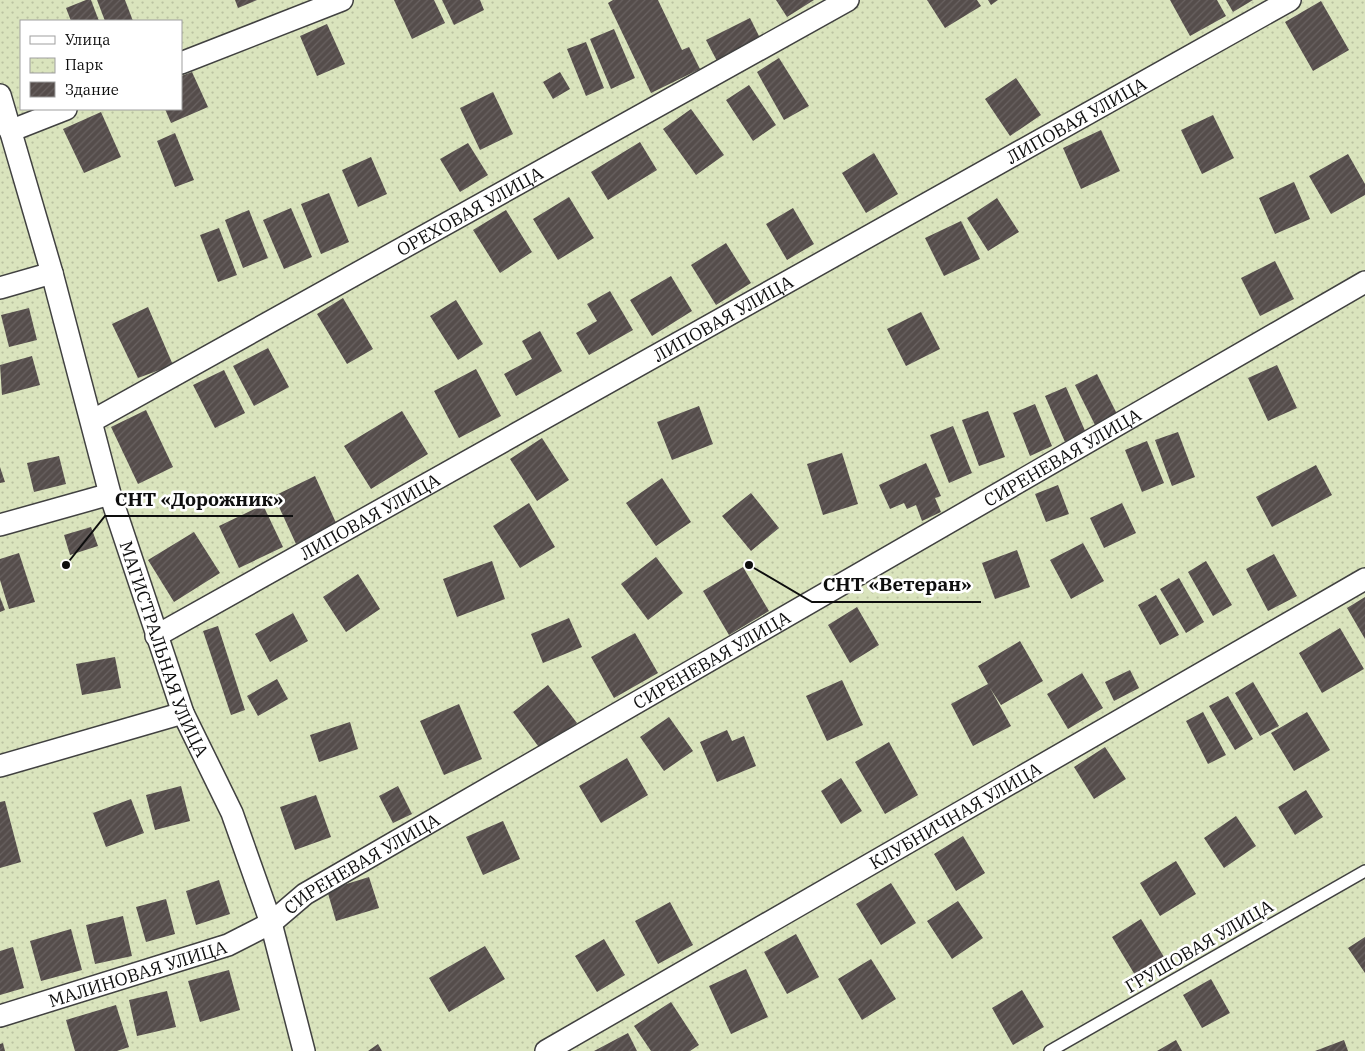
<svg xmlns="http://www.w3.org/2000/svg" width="1365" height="1051" viewBox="0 0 1365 1051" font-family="'IBM Plex Serif',serif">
  <defs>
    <pattern id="park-dots" width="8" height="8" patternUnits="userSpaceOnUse" patternTransform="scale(1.25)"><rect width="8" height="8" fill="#dae4bd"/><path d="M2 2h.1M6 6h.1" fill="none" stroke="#bac2a1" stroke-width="1.8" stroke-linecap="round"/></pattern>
    <pattern id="building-hatch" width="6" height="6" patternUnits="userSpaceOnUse" patternTransform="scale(1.25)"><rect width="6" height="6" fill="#554d4b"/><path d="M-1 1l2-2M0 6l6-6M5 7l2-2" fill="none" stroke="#696261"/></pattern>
  </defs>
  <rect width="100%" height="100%" fill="#fdf8f0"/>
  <path fill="url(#park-dots)" fill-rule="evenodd" d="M 0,0 L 1365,0 L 1365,1051 L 0,1051 ZM 21,21 L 181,21 L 181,109 L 21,109 Z"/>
  <path fill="url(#building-hatch)" d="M 86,0 L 91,0 L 99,21 L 71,21 L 66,8 Z
    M 97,0 L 125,0 L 133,21 L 105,21 Z
    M 235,0 L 257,0 L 238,8 Z
    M 394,0 L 434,0 L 445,23 L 412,39 Z
    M 442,0 L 480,0 L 484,10 L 454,25 Z
    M 613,0 L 658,0 L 682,50 L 689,47 L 700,69 L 651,93 L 608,3 Z
    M 776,0 L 814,0 L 787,17 Z
    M 927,0 L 977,0 L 981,6 L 945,28 Z
    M 988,0 L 998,0 L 991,5 Z
    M 1170,0 L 1217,0 L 1226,16 L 1190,36 Z
    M 1226,0 L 1253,0 L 1233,12 Z
    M 1321,1 L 1349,50 L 1313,71 L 1285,22 Z
    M 750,18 L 760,38 L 717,61 L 706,40 Z
    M 327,24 L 345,64 L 317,76 L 300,36 Z
    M 614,29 L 635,78 L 611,89 L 590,39 Z
    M 586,42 L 604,88 L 586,96 L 567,49 Z
    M 779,58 L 809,106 L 784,120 L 757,72 Z
    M 192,72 L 208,107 L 171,123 L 165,109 L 181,109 L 181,76 Z
    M 560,72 L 570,89 L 553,99 L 543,82 Z
    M 1016,78 L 1041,115 L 1010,136 L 985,99 Z
    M 749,85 L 776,125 L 753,141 L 726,100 Z
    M 493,92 L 513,134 L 480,150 L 460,108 Z
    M 691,109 L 724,155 L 696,175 L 663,129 Z
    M 101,112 L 121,157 L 84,173 L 63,129 Z
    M 1213,115 L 1234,158 L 1202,174 L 1181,130 Z
    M 1101,130 L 1120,171 L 1081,189 L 1063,148 Z
    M 175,133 L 194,180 L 175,187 L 157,141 Z
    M 640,142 L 657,170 L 608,200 L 591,172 Z
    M 468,143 L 488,175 L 460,192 L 440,159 Z
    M 874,153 L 898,194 L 866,213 L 842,173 Z
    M 1348,154 L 1365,184 L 1365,195 L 1331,214 L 1309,176 Z
    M 371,157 L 387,194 L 358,207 L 342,170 Z
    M 1294,182 L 1310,219 L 1275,234 L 1259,198 Z
    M 329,193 L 349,242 L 321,254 L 301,204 Z
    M 569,197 L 594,238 L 558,260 L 533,219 Z
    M 997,198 L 1019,232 L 988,251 L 967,218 Z
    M 291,208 L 312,257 L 284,269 L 263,220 Z
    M 793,208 L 814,244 L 787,260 L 766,224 Z
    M 249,210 L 268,258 L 243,268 L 225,220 Z
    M 506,210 L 532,252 L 500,273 L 473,230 Z
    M 961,221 L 980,259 L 944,276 L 925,238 Z
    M 219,228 L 237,275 L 218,282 L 200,235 Z
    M 726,243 L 751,283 L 716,305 L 691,265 Z
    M 1275,261 L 1294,299 L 1260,316 L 1241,278 Z
    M 671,276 L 692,311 L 652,336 L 630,300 Z
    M 610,291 L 633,330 L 589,355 L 576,333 L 597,321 L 587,304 Z
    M 343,298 L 373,349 L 347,364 L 317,314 Z
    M 456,300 L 483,344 L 458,360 L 430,316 Z
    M 148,307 L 173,365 L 138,378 L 112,324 Z
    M 29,308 L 37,340 L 9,347 L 1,315 Z
    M 921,312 L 940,349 L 906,366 L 887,329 Z
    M 540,331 L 562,371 L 516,396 L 504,374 L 532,359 L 522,341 Z
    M 268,348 L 289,387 L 254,406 L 233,366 Z
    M 32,356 L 40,385 L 2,395 L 0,365 Z
    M 1277,365 L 1297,408 L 1268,421 L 1248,378 Z
    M 476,369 L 501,416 L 459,438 L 434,391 Z
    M 224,370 L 245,413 L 215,428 L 193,385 Z
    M 1097,374 L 1118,416 L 1096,427 L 1075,385 Z
    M 1066,387 L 1086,433 L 1065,442 L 1045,396 Z
    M 1035,404 L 1052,446 L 1030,456 L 1013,413 Z
    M 699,406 L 713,444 L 672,460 L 657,422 Z
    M 146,410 L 173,467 L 138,484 L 111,427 Z
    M 402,411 L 428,454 L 371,489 L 344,446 Z
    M 988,411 L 1005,457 L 979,466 L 962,420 Z
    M 953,426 L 972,473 L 949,483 L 930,435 Z
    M 1178,432 L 1195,477 L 1172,486 L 1155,440 Z
    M 542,438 L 569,480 L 537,501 L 510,459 Z
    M 1147,441 L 1164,483 L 1142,492 L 1125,450 Z
    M 842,453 L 858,504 L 823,515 L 807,464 Z
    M 59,456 L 66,484 L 34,492 L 27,463 Z
    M 926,463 L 941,496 L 935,498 L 941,512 L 922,521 L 916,505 L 907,509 L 904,503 L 890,509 L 879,485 Z
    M 1316,465 L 1332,495 L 1272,527 L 1256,497 Z
    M 0,467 L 5,482 L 0,483 Z
    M 315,476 L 337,525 L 296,544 L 274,496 Z
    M 662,478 L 691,522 L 656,546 L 626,503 Z
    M 1058,485 L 1069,514 L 1046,522 L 1035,494 Z
    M 751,493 L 779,528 L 751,551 L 722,516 Z
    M 529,503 L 555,547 L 520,568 L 493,526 Z
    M 1122,503 L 1136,533 L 1104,548 L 1090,518 Z
    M 263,505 L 283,547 L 239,568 L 219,526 Z
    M 91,527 L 98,546 L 70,555 L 64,535 Z
    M 194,532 L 220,573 L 174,602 L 148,560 Z
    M 1083,543 L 1104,581 L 1071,599 L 1050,560 Z
    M 1017,550 L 1030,587 L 995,599 L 982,563 Z
    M 19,553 L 35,602 L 9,609 L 0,580 L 0,559 Z
    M 1274,554 L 1297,596 L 1268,611 L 1246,569 Z
    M 656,557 L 683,593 L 648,620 L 621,584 Z
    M 492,561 L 505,599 L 457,617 L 443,579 Z
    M 1206,561 L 1232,605 L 1213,616 L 1188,572 Z
    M 743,567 L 769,611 L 729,635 L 703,591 Z
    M 358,574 L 380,609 L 346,632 L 323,597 Z
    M 1179,578 L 1204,622 L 1186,633 L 1160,589 Z
    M 1156,595 L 1179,635 L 1160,645 L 1138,605 Z
    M 0,597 L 5,610 L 0,612 Z
    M 1365,597 L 1365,639 L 1347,608 Z
    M 857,607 L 879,645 L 850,663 L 828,625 Z
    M 293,613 L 308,641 L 270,662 L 255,634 Z
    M 569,618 L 582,647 L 543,663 L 531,634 Z
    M 218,626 L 245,710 L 231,715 L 203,631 Z
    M 1340,628 L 1364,669 L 1322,693 L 1299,653 Z
    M 635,633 L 658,673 L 614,698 L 591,657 Z
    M 1020,641 L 1043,681 L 1001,705 L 990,688 L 1011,726 L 973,746 L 951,704 L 988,684 L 978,666 Z
    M 115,657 L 121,688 L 82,695 L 76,664 Z
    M 1130,670 L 1139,688 L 1114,701 L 1105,682 Z
    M 1082,673 L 1103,708 L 1068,729 L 1047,694 Z
    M 277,679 L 288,699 L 258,716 L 247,696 Z
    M 842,680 L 863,725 L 827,741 L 806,696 Z
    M 1253,682 L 1279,726 L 1260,736 L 1235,693 Z
    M 548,685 L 577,723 L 541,750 L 513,712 Z
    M 1228,696 L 1253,739 L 1235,750 L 1209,706 Z
    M 459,704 L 482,759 L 444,775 L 420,721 Z
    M 1203,712 L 1226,755 L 1208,764 L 1186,721 Z
    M 1307,712 L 1330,750 L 1294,771 L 1271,733 Z
    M 669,717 L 693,751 L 664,771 L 640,737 Z
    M 350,722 L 358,749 L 319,762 L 310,735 Z
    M 727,730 L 732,741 L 744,736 L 756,766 L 717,782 L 700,742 Z
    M 889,742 L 918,795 L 885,814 L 855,762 Z
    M 1105,747 L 1126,779 L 1094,799 L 1074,767 Z
    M 627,758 L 648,795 L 601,823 L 579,786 Z
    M 841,778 L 862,811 L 841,824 L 821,791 Z
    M 181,786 L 190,821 L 155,830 L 146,795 Z
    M 398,786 L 412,814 L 393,823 L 379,796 Z
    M 1306,790 L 1323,817 L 1295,835 L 1278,807 Z
    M 316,795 L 331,837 L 295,850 L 280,807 Z
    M 131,799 L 144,833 L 106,847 L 93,813 Z
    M 5,801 L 21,862 L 0,868 L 0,802 Z
    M 1236,816 L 1256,846 L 1224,868 L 1204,838 Z
    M 503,821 L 520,859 L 483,875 L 466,837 Z
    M 963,836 L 985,873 L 956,891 L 934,854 Z
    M 1176,861 L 1196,894 L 1160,916 L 1140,883 Z
    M 369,877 L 379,908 L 336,921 L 327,890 Z
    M 219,880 L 230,914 L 196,925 L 186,891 Z
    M 891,883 L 916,923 L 881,945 L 856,904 Z
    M 166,899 L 175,934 L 146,942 L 136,907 Z
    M 958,901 L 983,938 L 952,959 L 927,921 Z
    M 670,902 L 693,945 L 658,964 L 635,921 Z
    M 123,916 L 132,956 L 95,964 L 86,925 Z
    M 1141,919 L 1164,957 L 1135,975 L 1112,937 Z
    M 71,929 L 82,970 L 41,981 L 30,941 Z
    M 796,934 L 819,977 L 787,994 L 764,952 Z
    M 1365,937 L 1365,973 L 1348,948 Z
    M 604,939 L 625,975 L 597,992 L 575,956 Z
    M 485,946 L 505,979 L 449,1012 L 429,978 Z
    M 13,947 L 24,988 L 0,995 L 0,951 Z
    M 871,959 L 896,999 L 862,1020 L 838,979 Z
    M 746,969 L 768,1017 L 731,1034 L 709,986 Z
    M 229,970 L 240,1010 L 200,1022 L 188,981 Z
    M 1211,979 L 1230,1013 L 1202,1028 L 1183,995 Z
    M 1022,990 L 1044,1027 L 1013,1045 L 992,1008 Z
    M 167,991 L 176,1027 L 137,1036 L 129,1000 Z
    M 671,1002 L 699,1045 L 690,1051 L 651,1051 L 634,1026 Z
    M 116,1005 L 129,1047 L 117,1051 L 75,1051 L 66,1020 Z
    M 628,1033 L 637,1051 L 594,1051 Z
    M 1176,1040 L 1182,1051 L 1157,1051 Z
    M 1344,1040 L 1348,1051 L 1315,1051 Z
    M 3,1043 L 5,1051 L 0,1051 L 0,1044 Z
    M 378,1044 L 382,1051 L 368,1051 Z"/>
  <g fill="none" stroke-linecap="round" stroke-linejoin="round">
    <defs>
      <path id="lane" d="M 1050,1051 L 1365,871"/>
      <g id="street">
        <path d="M 181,63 L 342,0"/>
        <path id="s1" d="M 0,95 L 52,273 L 110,494 L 183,713 L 232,813 L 271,923 L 304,1051"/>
        <path d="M 10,131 L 66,109"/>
        <path d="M 0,288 L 52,273"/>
        <path id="s2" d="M 92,421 L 848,0"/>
        <path d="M 0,525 L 110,494"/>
        <path id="s3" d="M 156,636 L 1290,0"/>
        <path d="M 0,766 L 183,713"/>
        <path id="s4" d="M 0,1016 L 228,945 L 271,923 L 305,894 L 1365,282"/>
        <path id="s5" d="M 546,1051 L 1365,579"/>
      </g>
    </defs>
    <use href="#lane" stroke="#414141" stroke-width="14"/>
    <use href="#street" stroke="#414141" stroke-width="24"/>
    <use href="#lane" stroke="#fff" stroke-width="11"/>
    <use href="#street" stroke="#fff" stroke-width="21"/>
  </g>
  <g text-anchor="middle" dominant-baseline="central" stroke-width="5" stroke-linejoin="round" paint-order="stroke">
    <g font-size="18" fill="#0e0e0e" stroke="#fff">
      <text stroke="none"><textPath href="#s3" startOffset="1055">ЛИПОВАЯ УЛИЦА</textPath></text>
      <text stroke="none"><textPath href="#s2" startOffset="432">ОРЕХОВАЯ УЛИЦА</textPath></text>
      <text stroke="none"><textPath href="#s3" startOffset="650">ЛИПОВАЯ УЛИЦА</textPath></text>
      <text stroke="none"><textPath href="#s4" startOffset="1206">СИРЕНЕВАЯ УЛИЦА</textPath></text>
      <text stroke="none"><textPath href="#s3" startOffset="245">ЛИПОВАЯ УЛИЦА</textPath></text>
      <text stroke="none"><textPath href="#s1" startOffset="578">МАГИСТРАЛЬНАЯ УЛИЦА</textPath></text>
      <text stroke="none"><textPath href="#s4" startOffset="801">СИРЕНЕВАЯ УЛИЦА</textPath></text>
      <text stroke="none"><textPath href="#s5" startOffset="472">КЛУБНИЧНАЯ УЛИЦА</textPath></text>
      <text stroke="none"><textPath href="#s4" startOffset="396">СИРЕНЕВАЯ УЛИЦА</textPath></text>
      <text transform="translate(1199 946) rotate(-30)">ГРУШОВАЯ УЛИЦА</text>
      <text stroke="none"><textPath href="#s4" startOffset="144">МАЛИНОВАЯ УЛИЦА</textPath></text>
    </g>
  </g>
  <path fill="none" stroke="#0e0e0e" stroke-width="2" d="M66 565L105 516H293M749 565L812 602H981"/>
  <g fill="#0e0e0e" stroke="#fff" stroke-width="2">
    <circle cx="66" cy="565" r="5"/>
    <circle cx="749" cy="565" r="5"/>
  </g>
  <g font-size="19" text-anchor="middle" font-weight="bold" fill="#0e0e0e" stroke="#fff" stroke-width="5" stroke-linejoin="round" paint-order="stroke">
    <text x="199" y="506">СНТ «Дорожник»</text>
    <text x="897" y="591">СНТ «Ветеран»</text>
  </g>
  <rect x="20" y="20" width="162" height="90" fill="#ffffff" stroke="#9f9f9f"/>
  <rect x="30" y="36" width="25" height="8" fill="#ffffff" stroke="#9f9f9f"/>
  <text x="65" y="45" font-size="15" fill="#0e0e0e">Улица</text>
  <rect x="30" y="58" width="25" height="15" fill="url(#park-dots)" stroke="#9f9f9f"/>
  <text x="65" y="70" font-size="15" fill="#0e0e0e">Парк</text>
  <rect x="30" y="82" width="25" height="15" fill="url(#building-hatch)" stroke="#9f9f9f"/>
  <text x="65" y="95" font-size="15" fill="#0e0e0e">Здание</text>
</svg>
